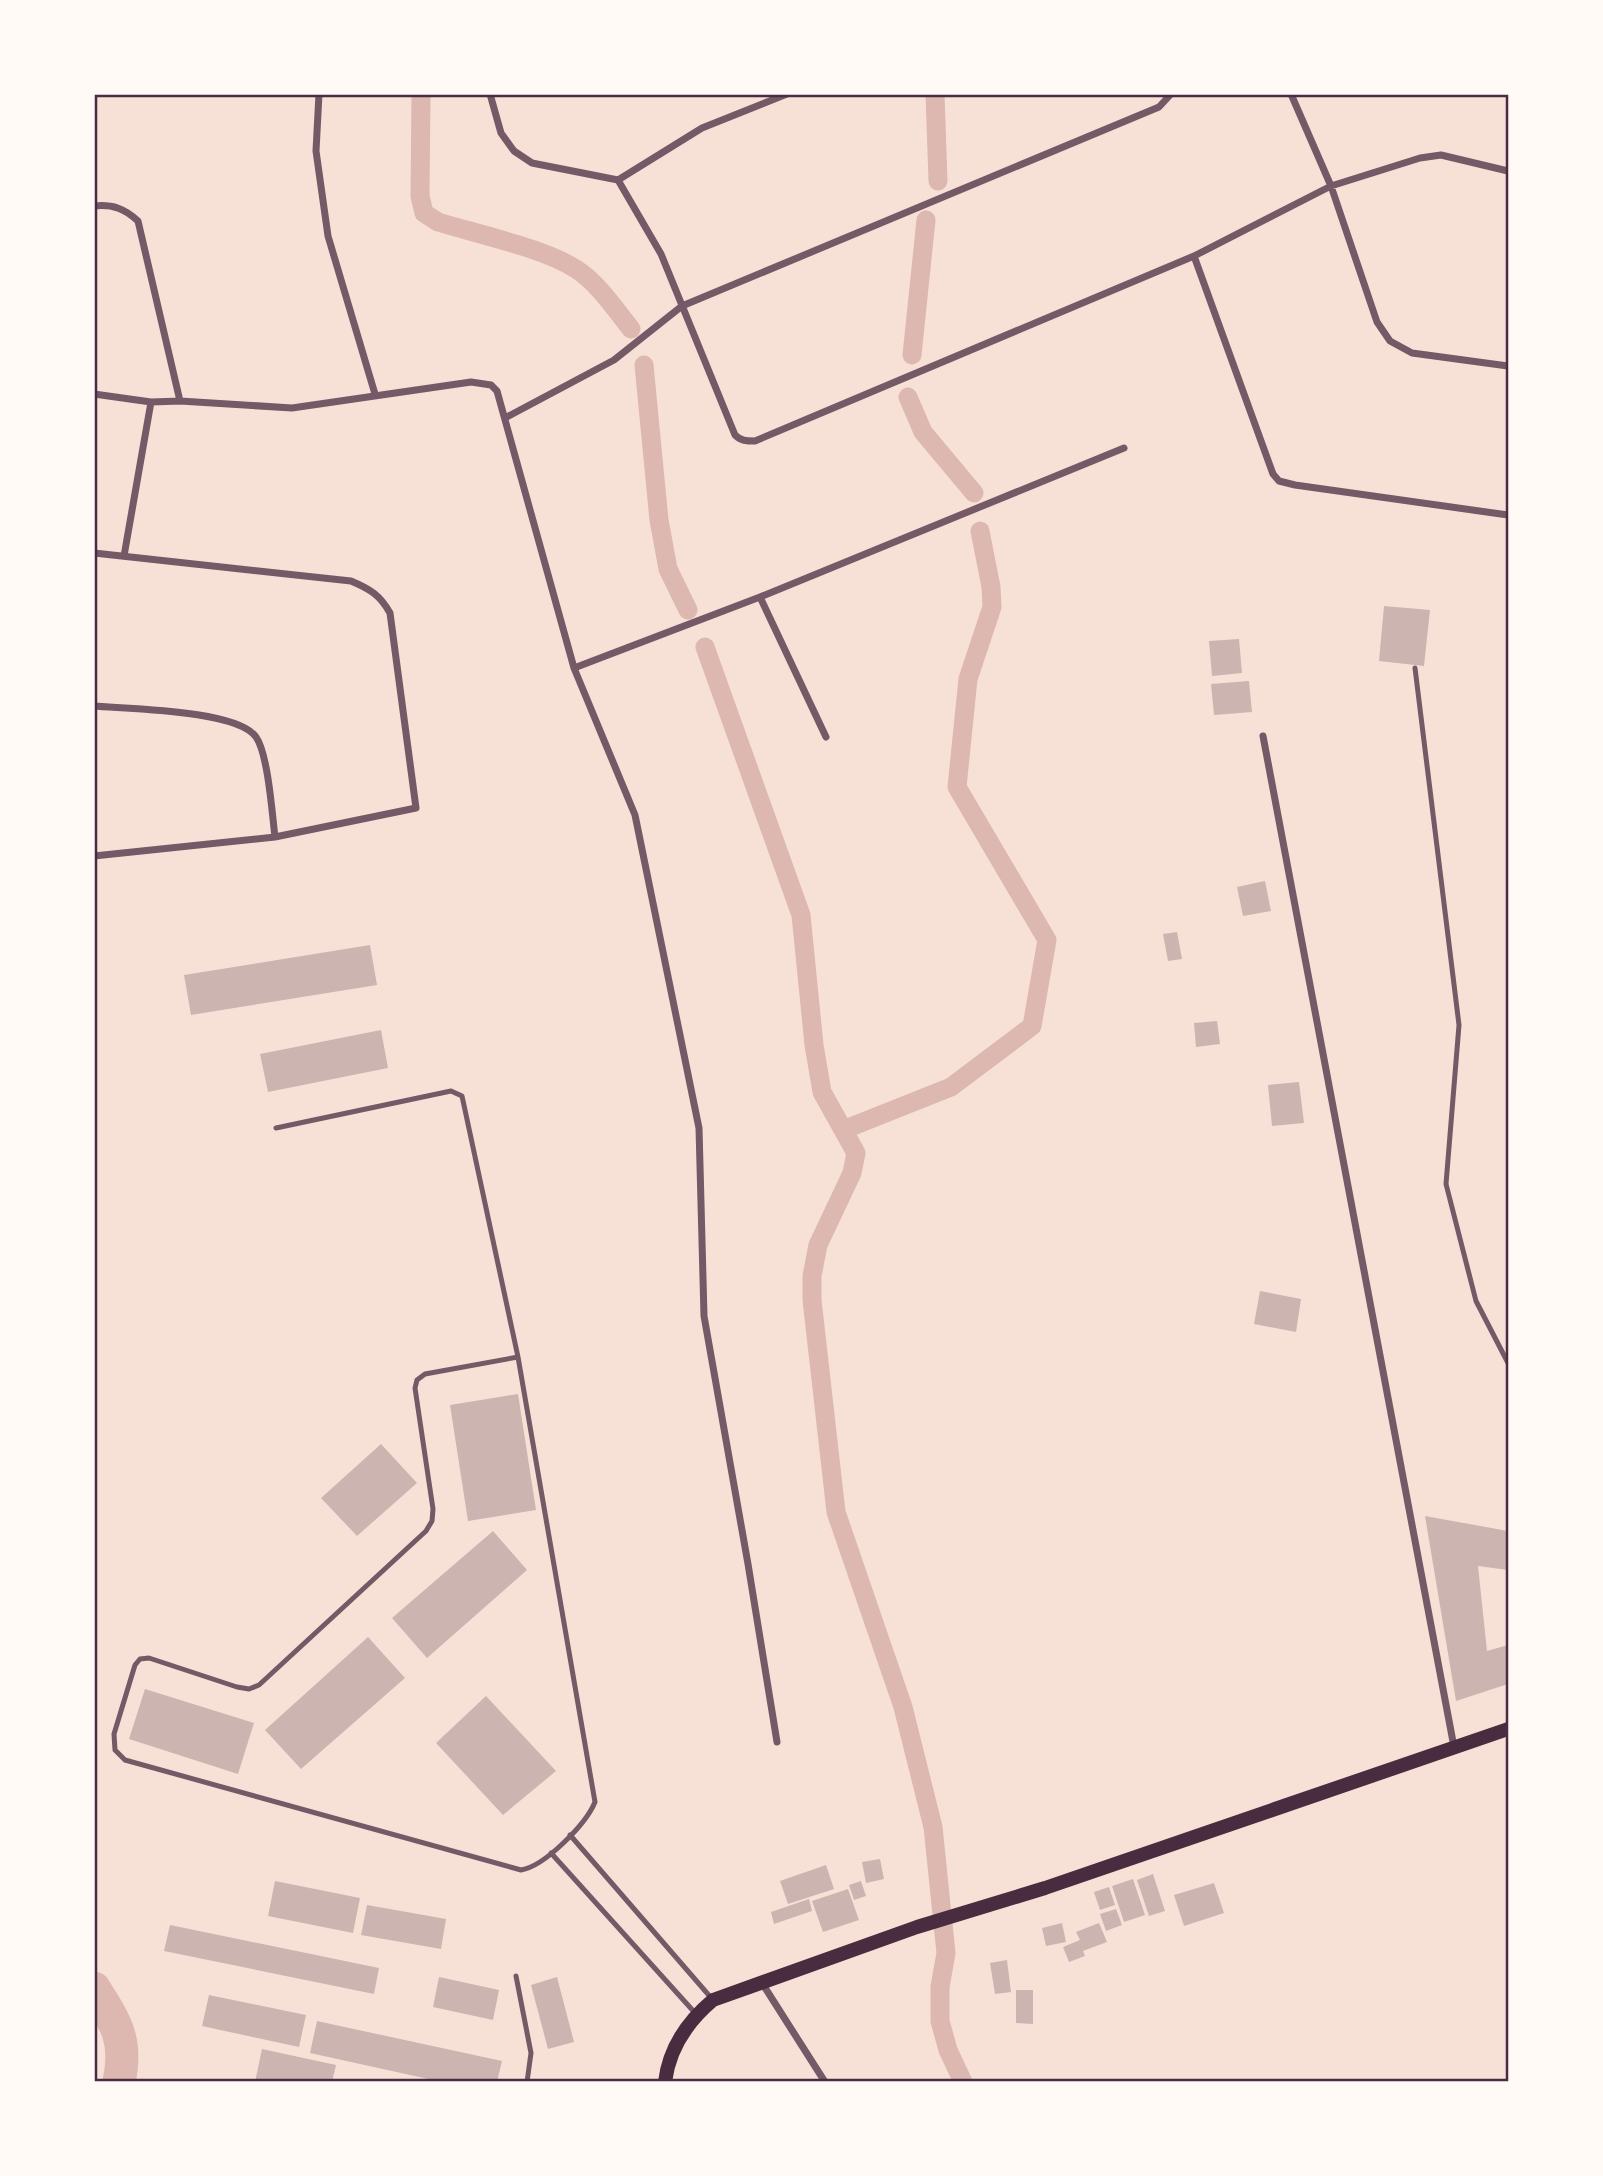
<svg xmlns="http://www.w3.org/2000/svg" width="1603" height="2176" viewBox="0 0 1603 2176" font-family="Quicksand,sans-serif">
  <rect width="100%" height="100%" fill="#f7e1d7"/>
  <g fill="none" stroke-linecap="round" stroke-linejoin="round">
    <path stroke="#dcb8b0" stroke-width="19" d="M 421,94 L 420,196 L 424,213 L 438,222 C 477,234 543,248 576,269 C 598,283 615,309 631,329
      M 935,94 L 938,181
      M 912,355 L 926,220
      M 644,365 L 659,520 L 668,569 L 688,610
      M 908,397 L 923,432 L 974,493
      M 705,647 L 801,915 L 814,1045 L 822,1092 L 856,1153 L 852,1173 L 818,1245 L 812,1276 L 812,1300 L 836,1512 L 903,1707 L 933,1827 L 946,1953 L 940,1987 L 940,2021 L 948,2050 L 963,2082
      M 843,1130 L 951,1087 L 1032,1026 L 1047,940 L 957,787 L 968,679 L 992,607 L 991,587 L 980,531"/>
    <path stroke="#dcb8b0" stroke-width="33" d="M 94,1988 C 116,2023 128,2040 119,2082"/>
  </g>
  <path fill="#ccb4b1" d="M 1384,606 L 1430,610 L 1424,666 L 1379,661 Z
    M 1239,639 L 1242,673 L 1212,676 L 1209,641 Z
    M 1249,681 L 1252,712 L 1214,715 L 1211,684 Z
    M 1265,881 L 1271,911 L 1243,916 L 1237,887 Z
    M 1177,932 L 1182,959 L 1168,961 L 1163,934 Z
    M 370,945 L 377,985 L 191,1015 L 184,975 Z
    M 1217,1021 L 1220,1044 L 1196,1047 L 1194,1023 Z
    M 381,1030 L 388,1068 L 268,1092 L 260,1054 Z
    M 1299,1082 L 1304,1123 L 1272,1126 L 1268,1085 Z
    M 1260,1291 L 1301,1299 L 1296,1332 L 1254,1324 Z
    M 518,1394 L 536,1510 L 468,1521 L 450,1405 Z
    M 381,1444 L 417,1483 L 357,1536 L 321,1498 Z
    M 1425,1516 L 1508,1531 L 1508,1570 L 1478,1566 L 1487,1651 L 1508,1645 L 1508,1684 L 1456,1701 Z
    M 493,1531 L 527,1570 L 427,1658 L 392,1618 Z
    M 368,1637 L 405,1678 L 301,1769 L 265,1730 Z
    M 145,1689 L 254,1723 L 238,1774 L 129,1739 Z
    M 486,1696 L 556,1771 L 503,1815 L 436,1743 Z
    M 880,1859 L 884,1879 L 866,1883 L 862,1862 Z
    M 826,1865 L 834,1889 L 788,1904 L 780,1881 Z
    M 1153,1874 L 1165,1911 L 1149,1916 L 1137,1880 Z
    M 1133,1879 L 1145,1915 L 1124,1922 L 1112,1886 Z
    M 275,1881 L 360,1898 L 353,1933 L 268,1916 Z
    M 861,1881 L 866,1896 L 854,1900 L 849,1885 Z
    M 1214,1883 L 1224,1913 L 1184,1926 L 1174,1895 Z
    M 1109,1887 L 1115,1905 L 1100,1910 L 1094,1892 Z
    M 848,1889 L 859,1920 L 823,1932 L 812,1901 Z
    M 809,1899 L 812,1911 L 774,1924 L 771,1912 Z
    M 367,1905 L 446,1919 L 441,1949 L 361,1935 Z
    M 1116,1909 L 1122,1925 L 1106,1931 L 1100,1914 Z
    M 1062,1923 L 1066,1942 L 1046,1946 L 1042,1928 Z
    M 1099,1923 L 1107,1942 L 1083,1951 L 1085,1956 L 1069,1962 L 1063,1947 L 1080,1940 L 1076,1932 Z
    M 170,1925 L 379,1968 L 374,1994 L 164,1951 Z
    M 1007,1960 L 1011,1992 L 995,1994 L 990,1963 Z
    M 439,1977 L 499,1990 L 493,2020 L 433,2007 Z
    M 557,1977 L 574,2042 L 548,2049 L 531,1985 Z
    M 1016,1990 L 1033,1990 L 1033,2024 L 1016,2023 Z
    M 209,1995 L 306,2015 L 299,2047 L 202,2026 Z
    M 317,2021 L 502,2061 L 497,2082 L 442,2082 L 310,2053 Z
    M 262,2049 L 336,2065 L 332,2082 L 255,2082 Z"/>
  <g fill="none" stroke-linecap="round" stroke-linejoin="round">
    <path stroke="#755966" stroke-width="5" d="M 1415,668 L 1459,1025 L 1446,1184 L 1476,1301 L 1508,1363
      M 276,1128 L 451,1091 L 462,1096 L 518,1357 L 595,1802 C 586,1824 545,1866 521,1870 L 125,1760 L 115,1750 L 114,1734 L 135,1665 L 140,1659 L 149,1658 L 237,1687 L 249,1689 L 259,1685 L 426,1531 L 432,1521 L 433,1509 L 415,1388 L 417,1380 L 425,1374 L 518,1357
      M 570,1835 L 713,2000
      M 551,1853 L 696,2014
      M 516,1976 L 531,2053 L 527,2082"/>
    <path stroke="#755966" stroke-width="7" d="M 319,94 L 316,151 L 328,236 L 375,394
      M 490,94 L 501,133 L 514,151 L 532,163 L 618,180 L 661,254 L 735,435 C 741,441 746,441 755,441 L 1194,256 L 1331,186 L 1420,158 L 1441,155 L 1508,171
      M 1291,94 L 1331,186 L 1377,322 L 1390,341 L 1412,353 L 1508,366
      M 618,180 L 702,128 L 787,94
      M 94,206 C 113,204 125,209 138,221 L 180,401
      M 1194,256 L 1273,474 L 1279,481 L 1295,485 L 1508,515
      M 94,394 L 151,402 L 180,401 L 292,408 L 471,382 L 491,385 L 497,391 L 574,668 L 635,815 L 699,1128 L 704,1316 L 748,1564 L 777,1742
      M 505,418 L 614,360 L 682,306 L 1159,107 L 1171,94
      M 94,553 L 351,581 C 370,589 380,595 390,613 L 416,808 L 275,837 L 94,856
      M 124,556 L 151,402
      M 760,597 L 826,737
      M 574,668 L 760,597 L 1124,448
      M 94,706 C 128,709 237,710 256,737 C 268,754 272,813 275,837
      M 1263,736 L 1454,1747
      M 762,1983 L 825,2082"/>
    <path stroke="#4a2c40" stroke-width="14" d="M 665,2082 C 669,2049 688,2021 713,2000 L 917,1927 L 1045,1888 L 1508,1729"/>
  </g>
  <rect width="1603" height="2176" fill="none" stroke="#fffaf5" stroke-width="192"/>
  <rect x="96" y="96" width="1411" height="1984" fill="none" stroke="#4a2c40" stroke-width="2.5"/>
</svg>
